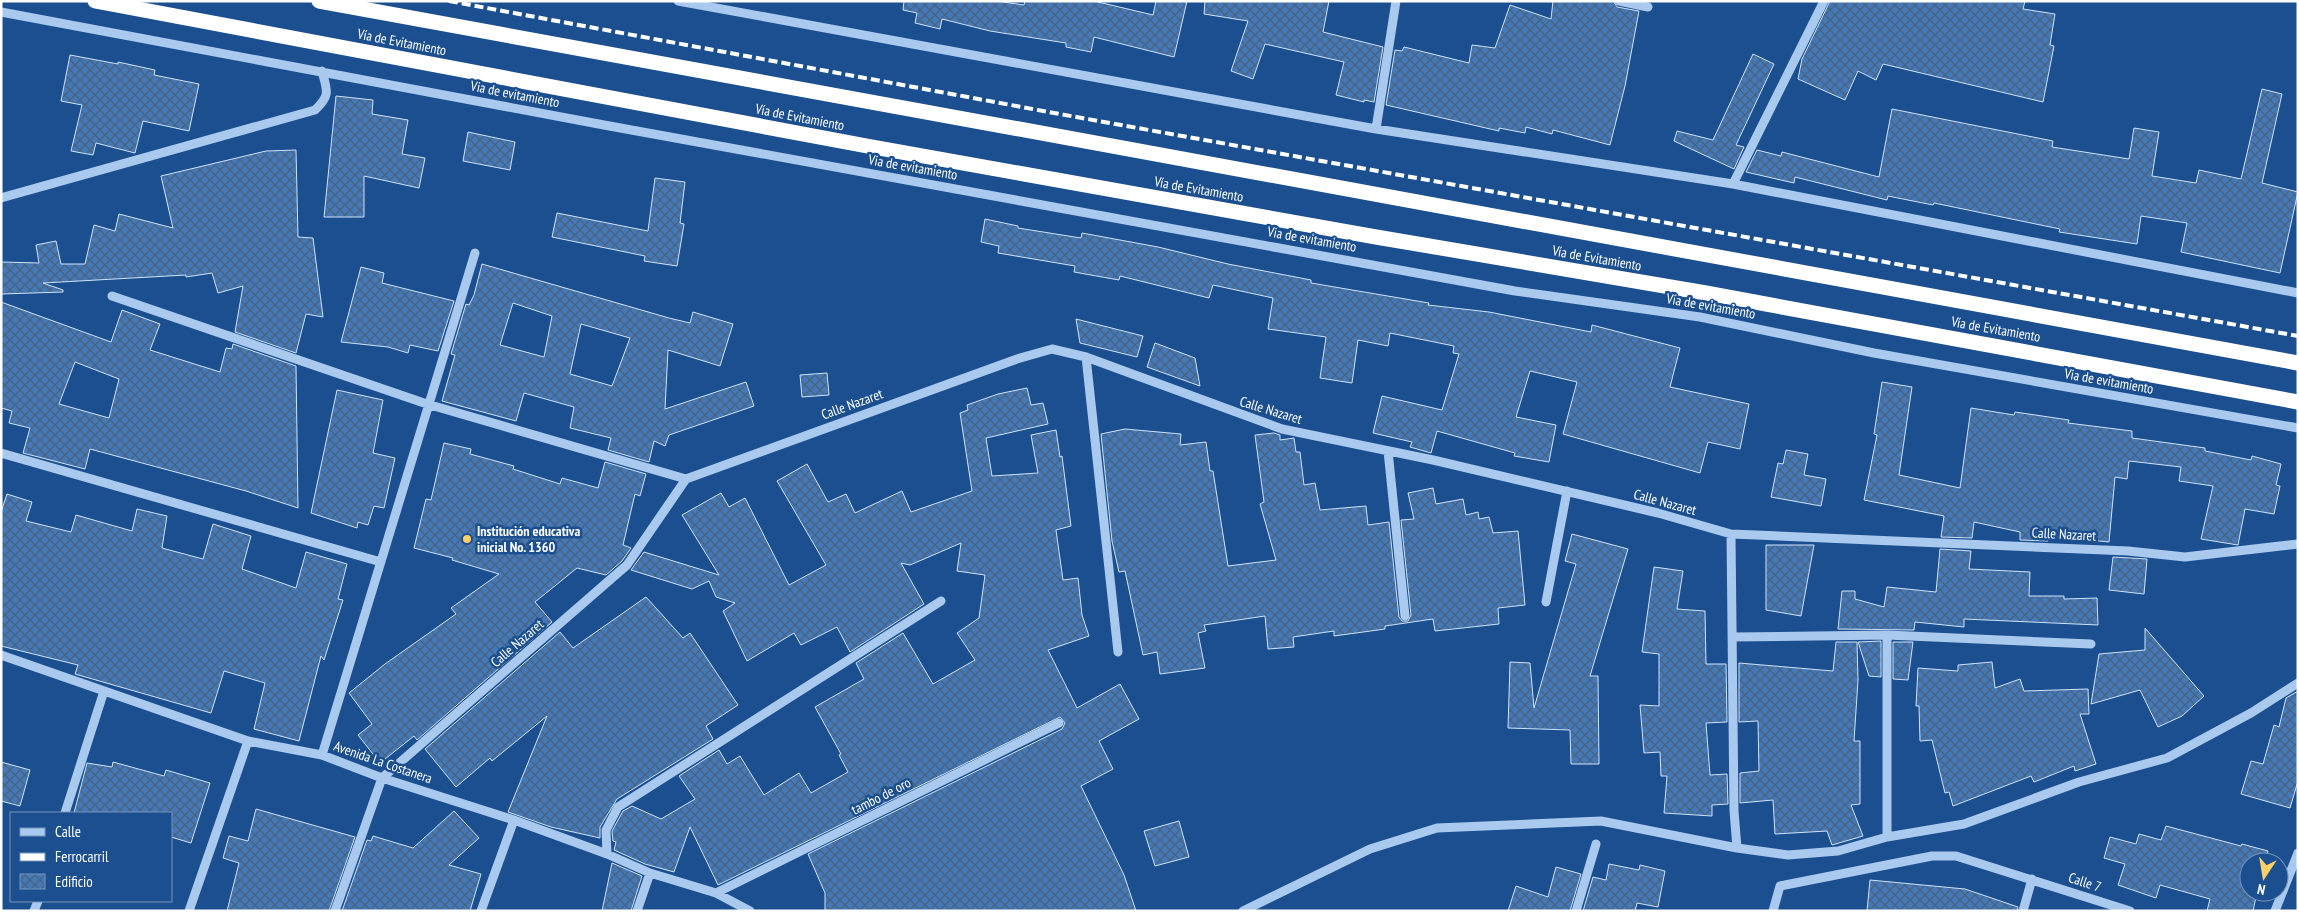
<svg xmlns="http://www.w3.org/2000/svg" width="2299" height="912" viewBox="0 0 2299 912" font-family="'PT Sans Narrow',sans-serif">
  <defs>
    <pattern id="building-cross-hatch" width="8" height="8" patternUnits="userSpaceOnUse" patternTransform="scale(1.25)"><rect width="8" height="8" fill="#4478b7"/><path d="M0 0l8 8M0 8l8-8" fill="none" stroke="#486282"/></pattern>
  </defs>
  <rect width="100%" height="100%" fill="#1b4f8f"/>
  <path fill="url(#building-cross-hatch)" stroke="#cfe3fa" fill-rule="evenodd" d="M 904,1 L 996,1 L 1024,5 L 1025,1 L 1094,1 L 1153,15 L 1156,1 L 1187,1 L 1174,57 L 1094,37 L 1091,52 L 1066,47 L 1066,43 L 990,31 L 942,19 L 940,29 L 915,23 L 917,13 L 903,10 Z
    M 1205,1 L 1329,1 L 1323,32 L 1383,47 L 1374,102 L 1364,100 L 1364,102 L 1336,95 L 1344,62 L 1265,44 L 1253,79 L 1231,71 L 1248,21 L 1204,14 Z
    M 1553,1 L 1613,1 L 1617,7 L 1639,11 L 1625,86 L 1610,145 L 1553,130 L 1552,134 L 1526,127 L 1525,133 L 1499,128 L 1499,131 L 1386,105 L 1395,50 L 1402,51 L 1404,47 L 1469,63 L 1472,45 L 1495,48 L 1510,5 L 1551,19 Z
    M 1830,1 L 2025,1 L 2023,9 L 2055,14 L 2050,45 L 2054,46 L 2043,102 L 1883,64 L 1876,80 L 1858,71 L 1845,100 L 1798,79 L 1802,59 Z
    M 1753,54 L 1774,64 L 1736,145 L 1744,147 L 1734,169 L 1674,141 L 1677,131 L 1713,140 Z
    M 70,55 L 118,64 L 118,62 L 155,70 L 154,75 L 199,84 L 189,131 L 143,121 L 135,153 L 96,143 L 93,155 L 71,151 L 82,105 L 61,101 Z
    M 2262,89 L 2282,94 L 2262,183 L 2298,192 L 2280,273 L 2181,252 L 2187,223 L 2141,216 L 2137,244 L 2059,232 L 2060,229 L 1934,203 L 1933,205 L 1888,196 L 1887,200 L 1795,177 L 1794,183 L 1746,172 L 1757,150 L 1781,156 L 1782,152 L 1879,177 L 1892,109 L 2053,141 L 2052,147 L 2129,159 L 2134,128 L 2159,132 L 2152,176 L 2196,183 L 2199,170 L 2241,179 Z
    M 336,96 L 373,100 L 372,114 L 408,120 L 402,154 L 425,158 L 419,188 L 364,176 L 364,217 L 324,217 Z
    M 468,132 L 515,142 L 510,170 L 463,161 Z
    M 296,150 L 298,237 L 313,238 L 323,317 L 306,314 L 296,353 L 235,332 L 243,286 L 218,293 L 212,273 L 186,277 L 186,275 L 43,283 L 63,290 L 63,292 L 1,294 L 1,262 L 39,263 L 36,245 L 56,241 L 61,264 L 85,264 L 94,225 L 115,231 L 119,214 L 173,228 L 161,176 L 266,151 Z
    M 655,178 L 685,182 L 680,223 L 684,224 L 677,266 L 644,261 L 645,256 L 552,237 L 557,213 L 648,231 Z
    M 985,219 L 1018,226 L 1018,228 L 1081,238 L 1082,233 L 1158,247 L 1228,264 L 1311,280 L 1311,283 L 1429,303 L 1428,305 L 1489,312 L 1591,332 L 1592,325 L 1680,348 L 1670,387 L 1749,404 L 1740,449 L 1708,442 L 1700,473 L 1563,434 L 1577,382 L 1530,371 L 1516,417 L 1556,425 L 1549,462 L 1514,456 L 1515,453 L 1437,431 L 1431,453 L 1410,447 L 1412,442 L 1373,433 L 1382,396 L 1442,410 L 1459,354 L 1453,353 L 1454,346 L 1390,333 L 1388,346 L 1358,340 L 1352,383 L 1320,378 L 1326,337 L 1268,329 L 1273,298 L 1213,285 L 1209,298 L 1120,276 L 1119,280 L 1074,272 L 1075,266 L 998,253 L 999,246 L 981,242 Z
    M 482,264 L 669,318 L 690,323 L 693,312 L 733,324 L 720,366 L 668,350 L 665,409 L 746,382 L 754,406 L 669,435 L 665,446 L 654,441 L 649,462 L 608,450 L 611,438 L 570,428 L 574,407 L 524,393 L 516,421 L 442,401 L 455,355 L 451,354 L 466,304 L 469,305 L 474,295 ZM 513,303 L 552,316 L 544,357 L 500,345 ZM 581,324 L 630,338 L 612,386 L 570,374 Z
    M 361,267 L 384,273 L 382,283 L 454,301 L 438,351 L 410,345 L 408,353 L 388,347 L 341,342 Z
    M 1,302 L 111,342 L 122,310 L 160,324 L 150,350 L 220,372 L 226,348 L 232,349 L 233,344 L 296,366 L 298,508 L 246,491 L 90,449 L 85,469 L 23,453 L 30,428 L 9,423 L 12,411 L 1,408 ZM 75,362 L 119,379 L 109,418 L 59,404 Z
    M 1076,319 L 1143,336 L 1137,357 L 1080,343 Z
    M 1155,343 L 1195,358 L 1200,386 L 1147,367 Z
    M 827,373 L 829,395 L 802,397 L 800,375 Z
    M 1882,382 L 1912,387 L 1899,475 L 1960,488 L 1971,408 L 2014,415 L 2015,412 L 2069,420 L 2068,423 L 2132,431 L 2132,438 L 2205,448 L 2205,451 L 2251,460 L 2252,456 L 2281,464 L 2276,485 L 2280,486 L 2274,514 L 2245,509 L 2238,545 L 2201,539 L 2213,486 L 2179,481 L 2181,467 L 2129,461 L 2127,479 L 2115,477 L 2109,542 L 2048,536 L 2048,541 L 2020,540 L 2020,532 L 1974,522 L 1972,538 L 1941,537 L 1944,516 L 1864,500 L 1877,435 L 1874,434 Z
    M 1027,388 L 1031,405 L 1043,403 L 1048,424 L 986,438 L 992,476 L 1038,473 L 1031,435 L 1056,430 L 1060,457 L 1062,456 L 1071,526 L 1056,530 L 1063,580 L 1078,578 L 1082,615 L 1089,636 L 1048,650 L 1077,708 L 1120,684 L 1139,719 L 1099,741 L 1113,769 L 1081,786 L 1124,875 L 1136,911 L 825,911 L 825,893 L 808,854 L 1062,729 L 1065,723 L 1060,717 L 718,885 L 690,827 L 674,872 L 645,864 L 614,850 L 616,842 L 613,841 L 612,831 L 623,811 L 632,806 L 661,819 L 695,799 L 679,776 L 719,750 L 727,764 L 740,756 L 764,795 L 799,773 L 811,793 L 848,772 L 839,755 L 841,754 L 815,707 L 864,679 L 856,663 L 903,633 L 933,684 L 975,660 L 957,633 L 979,618 L 985,575 L 957,571 L 961,543 L 910,565 L 901,563 L 924,604 L 850,652 L 837,627 L 801,645 L 794,633 L 747,661 L 723,611 L 735,603 L 716,597 L 709,581 L 692,589 L 631,570 L 644,552 L 719,575 L 682,515 L 721,493 L 729,507 L 745,498 L 789,585 L 826,565 L 777,481 L 807,464 L 828,502 L 846,494 L 855,513 L 902,491 L 911,512 L 972,491 L 960,413 L 968,410 L 967,405 L 998,394 Z
    M 337,390 L 383,400 L 373,453 L 395,458 L 384,508 L 374,506 L 368,525 L 358,522 L 357,528 L 311,513 Z
    M 1125,429 L 1181,434 L 1180,445 L 1206,442 L 1210,471 L 1213,471 L 1228,566 L 1276,560 L 1260,504 L 1264,502 L 1255,435 L 1274,433 L 1280,435 L 1280,440 L 1294,438 L 1296,452 L 1300,452 L 1304,485 L 1315,483 L 1320,510 L 1366,506 L 1368,525 L 1389,522 L 1399,617 L 1402,621 L 1408,621 L 1411,615 L 1401,520 L 1414,519 L 1408,493 L 1433,488 L 1436,504 L 1463,499 L 1466,515 L 1478,512 L 1479,519 L 1489,517 L 1493,533 L 1518,531 L 1525,605 L 1498,608 L 1499,624 L 1435,631 L 1433,619 L 1385,626 L 1385,629 L 1334,636 L 1334,631 L 1293,637 L 1294,647 L 1268,649 L 1265,616 L 1204,625 L 1206,631 L 1198,633 L 1205,668 L 1160,674 L 1157,652 L 1143,655 L 1125,571 L 1119,572 L 1112,541 L 1101,434 Z
    M 444,443 L 471,449 L 470,454 L 514,466 L 513,469 L 560,484 L 562,478 L 598,488 L 605,462 L 646,474 L 640,496 L 635,494 L 623,545 L 631,548 L 622,561 L 606,575 L 577,568 L 535,602 L 552,622 L 417,740 L 414,736 L 380,763 L 358,735 L 372,724 L 349,693 L 385,664 L 456,614 L 451,608 L 499,574 L 452,560 L 453,558 L 414,548 L 426,499 L 431,500 Z
    M 1786,450 L 1808,454 L 1804,475 L 1826,479 L 1821,506 L 1771,497 L 1778,463 L 1783,464 Z
    M 7,494 L 32,502 L 26,521 L 71,532 L 76,515 L 132,531 L 137,509 L 167,516 L 162,548 L 203,559 L 213,524 L 251,536 L 242,569 L 296,588 L 306,552 L 347,564 L 338,599 L 343,600 L 324,660 L 321,656 L 299,741 L 254,729 L 265,683 L 224,671 L 211,713 L 75,674 L 78,665 L 1,646 L 1,512 Z
    M 1572,534 L 1628,549 L 1590,676 L 1598,676 L 1599,764 L 1571,764 L 1570,730 L 1508,728 L 1510,662 L 1530,663 L 1534,708 L 1576,564 L 1565,561 Z
    M 1766,545 L 1814,545 L 1801,616 L 1766,610 Z
    M 1940,549 L 1971,551 L 1969,569 L 2030,572 L 2029,596 L 2064,596 L 2064,599 L 2097,598 L 2098,625 L 1964,619 L 1964,627 L 1915,622 L 1914,630 L 1838,629 L 1842,591 L 1855,591 L 1855,599 L 1884,607 L 1887,587 L 1936,592 Z
    M 2113,557 L 2147,559 L 2144,594 L 2109,590 Z
    M 1654,567 L 1683,571 L 1677,609 L 1705,611 L 1706,664 L 1726,664 L 1727,722 L 1706,723 L 1710,775 L 1727,774 L 1728,804 L 1712,805 L 1712,816 L 1664,813 L 1667,776 L 1661,776 L 1660,752 L 1644,753 L 1640,705 L 1659,706 L 1659,654 L 1642,652 Z
    M 646,597 L 683,638 L 690,633 L 738,705 L 706,726 L 713,739 L 617,799 L 600,827 L 600,838 L 551,827 L 508,812 L 547,716 L 492,761 L 490,758 L 456,787 L 425,749 L 560,632 L 573,648 Z
    M 2145,628 L 2204,696 L 2182,716 L 2158,727 L 2140,690 L 2091,704 L 2099,654 L 2145,650 Z
    M 1881,641 L 1881,677 L 1869,676 L 1858,642 Z
    M 1836,642 L 1857,642 L 1858,680 L 1854,741 L 1860,741 L 1860,804 L 1851,805 L 1863,836 L 1832,845 L 1827,831 L 1775,834 L 1773,800 L 1740,803 L 1740,773 L 1759,771 L 1758,721 L 1739,722 L 1739,663 L 1833,671 Z
    M 1893,642 L 1913,642 L 1908,680 L 1893,679 Z
    M 1992,662 L 1995,688 L 2020,679 L 2024,691 L 2088,689 L 2089,714 L 2080,714 L 2096,764 L 2075,771 L 2074,766 L 2034,782 L 2031,776 L 1953,806 L 1949,792 L 1945,793 L 1932,740 L 1920,741 L 1919,706 L 1916,706 L 1918,668 L 1958,671 L 1958,665 Z
    M 2298,691 L 2298,781 L 2290,808 L 2241,794 L 2251,761 L 2263,764 L 2274,725 L 2279,727 L 2286,698 Z
    M 1,762 L 30,770 L 20,806 L 1,801 Z
    M 113,762 L 164,776 L 166,770 L 210,783 L 191,843 L 171,837 L 171,813 L 74,813 L 87,763 L 112,767 Z
    M 256,809 L 355,837 L 329,911 L 227,911 L 239,863 L 223,858 L 229,836 L 248,841 Z
    M 454,811 L 479,838 L 449,865 L 481,874 L 470,911 L 342,911 L 367,840 L 371,841 L 373,836 L 413,848 Z
    M 1179,821 L 1189,857 L 1155,866 L 1144,831 Z
    M 2166,826 L 2241,846 L 2242,844 L 2268,851 L 2265,862 L 2249,862 L 2249,892 L 2257,892 L 2253,911 L 2207,911 L 2210,899 L 2160,885 L 2156,898 L 2118,885 L 2125,864 L 2104,858 L 2110,837 L 2136,844 L 2139,834 L 2161,840 Z
    M 612,863 L 642,876 L 631,911 L 602,911 Z
    M 1609,864 L 1639,870 L 1640,865 L 1665,871 L 1658,907 L 1637,903 L 1635,911 L 1583,911 L 1593,877 L 1606,880 Z
    M 1556,867 L 1581,874 L 1570,911 L 1508,911 L 1516,886 L 1548,897 Z
    M 1870,880 L 1965,889 L 2018,907 L 2017,911 L 1867,911 Z"/>
  <g fill="none" stroke-linecap="round" stroke-linejoin="round">
    <path stroke="#a9c9ee" stroke-width="9" d="M 678,1 L 1376,129 L 1733,184 L 2298,293
      M 1619,1 L 1648,7
      M 1,12 L 604,125 L 1515,291 L 1700,317 L 1874,353 L 2298,428
      M 1376,129 L 1396,1
      M 1733,184 L 1824,1
      M 1,198 L 315,110 C 331,95 327,91 322,71
      M 112,296 L 427,404 L 686,479
      M 1086,357 L 1118,652
      M 1388,451 L 1405,616
      M 1,453 L 381,562
      M 1731,534 L 1734,811 L 1737,848
      M 1546,602 L 1567,491
      M 1887,635 L 1887,837
      M 1733,637 L 1887,635 L 2091,644
      M 1,655 L 248,741 L 322,755 L 382,778 L 514,820 L 607,854 L 650,873 L 716,893 L 750,911
      M 322,755 L 475,253
      M 65,813 L 104,691
      M 607,854 L 606,830 L 618,807 L 941,601
      M 716,893 L 1059,723
      M 34,911 L 38,901
      M 189,911 L 248,741
      M 335,911 L 382,778 L 627,565 L 686,479 L 1017,359 L 1052,349 L 1086,357 L 1282,429 L 1433,460 L 1658,513 L 1731,534 L 2128,551 L 2185,557 L 2298,544
      M 481,911 L 514,820
      M 637,911 L 650,873
      M 1243,911 L 1370,849 L 1437,828 L 1601,821 L 1737,848 L 1788,855 L 1838,851 L 1887,837 L 1964,824 L 2079,782 L 2167,758 L 2251,713 L 2298,683
      M 1576,911 L 1596,844
      M 1773,911 L 1780,886 L 1932,856 L 1956,856 L 2130,911
      M 2023,911 L 2032,879
      M 2275,911 L 2298,853"/>
    <path stroke="#fff" stroke-width="15" d="M 95,1 L 867,146 L 1376,237 L 1706,293 L 2298,402
      M 319,1 L 2298,363"/>
    <path stroke="#fff" stroke-width="4" stroke-dasharray="9 4" stroke-linecap="butt" d="M 449,1 L 1054,113 L 2298,336"/>
  </g>
  <circle fill="#ffd166" stroke="#1b4f8f" stroke-width="2" cx="467" cy="539" r="5"/>
  <g text-anchor="middle" dominant-baseline="central" stroke-width="5" stroke-linejoin="round" paint-order="stroke">
    <g font-size="14" fill="#fff" stroke="#1b4f8f">
      <text transform="translate(402 42) rotate(11)">Vía de Evitamiento</text>
      <text transform="translate(515 94) rotate(11)">Via de evitamiento</text>
      <text transform="translate(800 117) rotate(11)">Vía de Evitamiento</text>
      <text transform="translate(913 167) rotate(10)">Via de evitamiento</text>
      <text transform="translate(1199 189) rotate(10)">Vía de Evitamiento</text>
      <text transform="translate(1312 239) rotate(10)">Via de evitamiento</text>
      <text transform="translate(1597 258) rotate(10)">Vía de Evitamiento</text>
      <text transform="translate(1711 306) rotate(10)">Via de evitamiento</text>
      <text transform="translate(1996 329) rotate(10)">Vía de Evitamiento</text>
      <text transform="translate(2109 381) rotate(10)">Via de evitamiento</text>
      <text transform="translate(852 404) rotate(-20)">Calle Nazaret</text>
      <text transform="translate(1271 410) rotate(17)">Calle Nazaret</text>
      <text transform="translate(1665 502) rotate(15)">Calle Nazaret</text>
      <text transform="translate(2064 534) rotate(3)">Calle Nazaret</text>
      <text transform="translate(517 643) rotate(-41)">Calle Nazaret</text>
      <text transform="translate(383 762) rotate(19)">Avenida La Costanera</text>
      <text transform="translate(881 796) rotate(-27)">tambo de oro</text>
      <text transform="translate(2085 882) rotate(18)">Calle 7</text>
    </g>
    <g font-size="14" font-weight="bold" fill="#fff" stroke="#1b4f8f" text-anchor="start">
      <text x="477" y="531">Institución educativa<tspan x="477" dy="16">inicial No. 1360</tspan></text>
    </g>
  </g>
  <rect width="2299" height="912" fill="none" stroke="#ffffff" stroke-width="5"/>
  <rect x="10" y="812" width="162" height="90" fill="#1b4f8f" stroke="#7695bc"/>
  <rect x="20" y="828" width="25" height="8" fill="#a9c9ee" stroke="#7695bc"/>
  <text x="55" y="837" font-size="15" fill="#ffffff">Calle</text>
  <rect x="20" y="853" width="25" height="8" fill="#ffffff" stroke="#7695bc"/>
  <text x="55" y="862" font-size="15" fill="#ffffff">Ferrocarril</text>
  <rect x="20" y="874" width="25" height="15" fill="url(#building-cross-hatch)" stroke="#7695bc"/>
  <text x="55" y="887" font-size="15" fill="#ffffff">Edificio</text>
  <g transform="translate(2264 877) rotate(192)"><circle r="24" fill="#1b4f8f" stroke="#7695bc"/>
  <path d="M0-4L9 19L0 12L-9 19Z" fill="#ffd166"/>
  <text y="-8" font-size="14" font-weight="bold" text-anchor="middle" fill="#ffffff">N</text>
  </g>
</svg>
